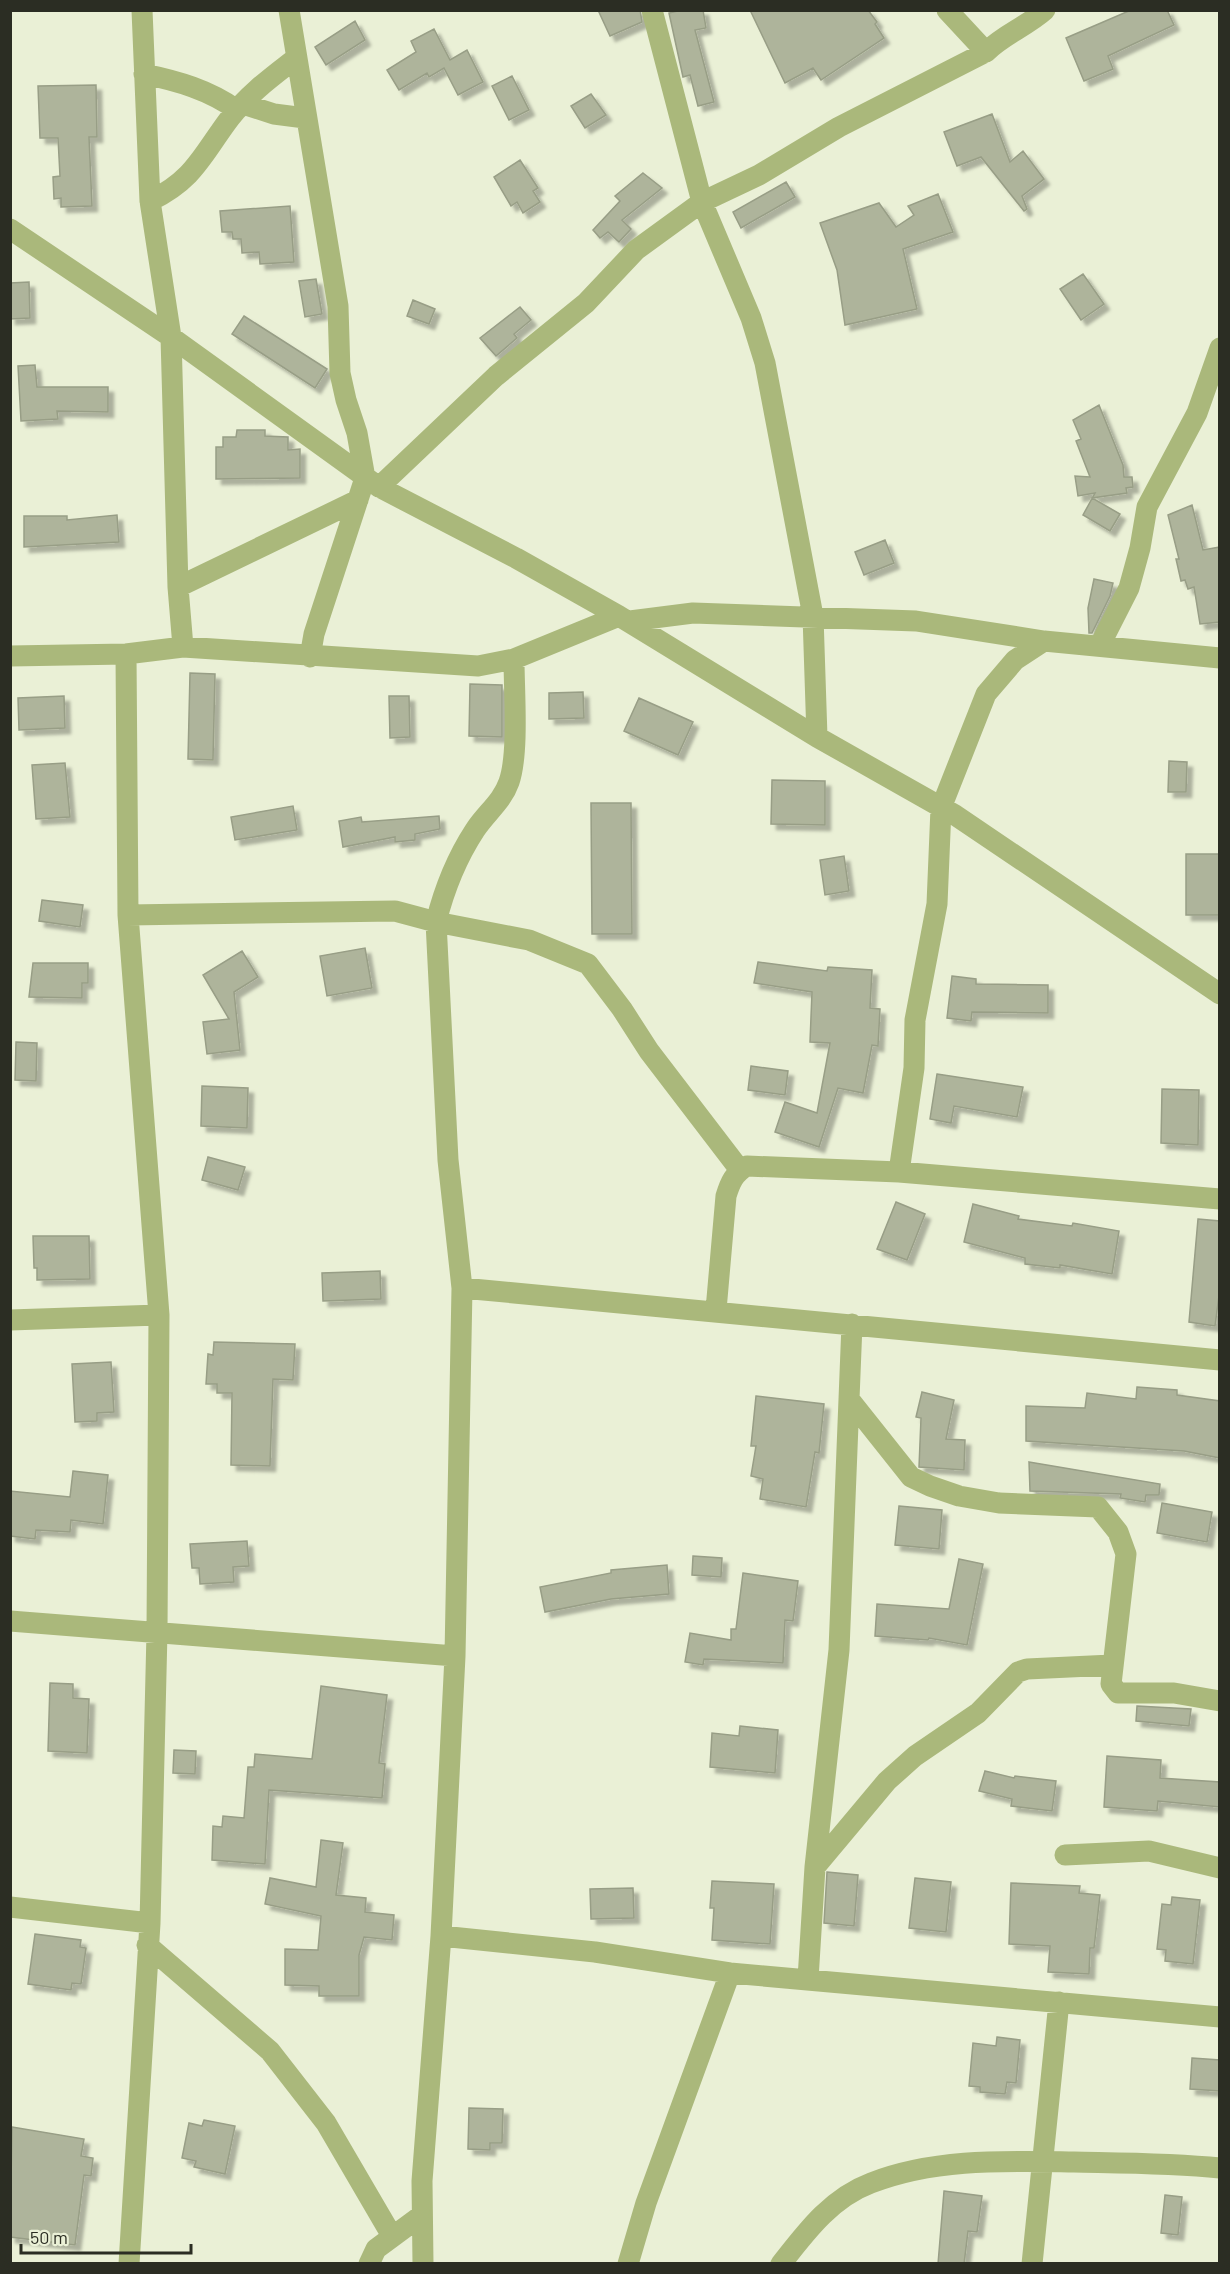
<svg xmlns="http://www.w3.org/2000/svg" width="1230" height="2274" viewBox="0 0 1230 2274" font-family="Barlow,sans-serif">
  <defs>
    <filter id="shadow"><feDropShadow dx="5.5" dy="5.5" stdDeviation="1.5" flood-color="#0004"/></filter>
  </defs>
  <rect width="100%" height="100%" fill="#eaf0d6"/>
  <path fill="#aeb49b" stroke="#989e86" stroke-width="1.5" filter="url(#shadow)" d="M 598,10 L 640,10 L 642,22 L 610,36 Z
    M 682,10 L 703,10 L 706,28 L 695,30 L 714,102 L 698,106 L 690,75 L 683,77 L 669,13 Z
    M 750,10 L 868,10 L 877,22 L 875,24 L 884,38 L 821,80 L 813,68 L 785,83 Z
    M 1131,10 L 1167,10 L 1174,25 L 1108,56 L 1113,69 L 1084,81 L 1066,38 Z
    M 355,21 L 365,40 L 326,65 L 315,47 Z
    M 434,29 L 450,60 L 467,50 L 483,82 L 458,95 L 444,68 L 429,77 L 427,73 L 399,90 L 387,70 L 416,52 L 411,41 Z
    M 512,76 L 529,110 L 509,120 L 492,86 Z
    M 96,85 L 97,137 L 89,137 L 92,206 L 61,207 L 61,198 L 54,199 L 53,177 L 60,176 L 58,138 L 40,138 L 38,86 Z
    M 591,94 L 606,115 L 585,128 L 571,106 Z
    M 992,114 L 1010,162 L 1023,151 L 1044,179 L 1022,196 L 1027,209 L 1024,211 L 981,157 L 957,166 L 944,132 Z
    M 520,160 L 538,188 L 533,191 L 540,202 L 523,213 L 517,202 L 511,206 L 494,177 Z
    M 643,173 L 662,188 L 622,220 L 631,229 L 619,242 L 608,232 L 600,238 L 593,230 L 620,201 L 615,196 Z
    M 786,182 L 795,197 L 741,228 L 733,212 Z
    M 938,194 L 953,232 L 903,249 L 917,309 L 845,325 L 837,270 L 820,223 L 879,203 L 896,227 L 914,215 L 908,206 Z
    M 290,206 L 294,262 L 260,264 L 259,252 L 242,253 L 241,239 L 233,239 L 232,232 L 222,232 L 220,211 Z
    M 1083,274 L 1104,304 L 1081,320 L 1060,289 Z
    M 316,279 L 322,314 L 305,317 L 299,281 Z
    M 29,282 L 30,318 L 10,319 L 10,283 Z
    M 413,300 L 435,309 L 429,324 L 407,316 Z
    M 520,307 L 531,320 L 514,334 L 517,338 L 496,356 L 480,338 Z
    M 244,316 L 327,369 L 315,388 L 232,334 Z
    M 35,365 L 37,387 L 108,387 L 108,412 L 57,411 L 58,419 L 21,421 L 18,366 Z
    M 1099,405 L 1123,465 L 1124,477 L 1132,477 L 1133,487 L 1126,488 L 1127,493 L 1092,498 L 1120,514 L 1110,531 L 1083,515 L 1095,493 L 1078,496 L 1075,476 L 1090,477 L 1076,441 L 1081,439 L 1073,420 Z
    M 237,430 L 265,430 L 265,436 L 288,437 L 288,450 L 300,449 L 300,478 L 216,479 L 216,447 L 223,447 L 223,437 L 236,437 Z
    M 1192,505 L 1203,550 L 1220,547 L 1220,622 L 1200,624 L 1194,587 L 1188,589 L 1185,580 L 1181,581 L 1176,559 L 1179,559 L 1168,515 Z
    M 117,515 L 119,542 L 24,547 L 24,516 L 67,516 L 67,520 Z
    M 885,540 L 894,563 L 864,575 L 855,552 Z
    M 1094,579 L 1113,583 L 1110,596 L 1092,633 L 1089,633 L 1088,608 Z
    M 190,673 L 215,674 L 213,760 L 188,759 Z
    M 470,684 L 502,685 L 502,737 L 469,736 Z
    M 583,692 L 584,718 L 549,719 L 549,693 Z
    M 64,696 L 65,728 L 19,730 L 18,698 Z
    M 389,696 L 409,696 L 410,737 L 390,738 Z
    M 639,698 L 693,722 L 678,755 L 624,731 Z
    M 1169,761 L 1187,762 L 1186,792 L 1168,792 Z
    M 65,763 L 70,817 L 36,819 L 32,765 Z
    M 772,780 L 825,781 L 825,825 L 771,824 Z
    M 591,803 L 631,803 L 632,934 L 592,934 Z
    M 293,806 L 297,830 L 235,840 L 231,817 Z
    M 439,816 L 440,829 L 415,834 L 415,840 L 395,842 L 395,837 L 343,847 L 339,821 L 361,817 L 362,822 Z
    M 1186,854 L 1220,854 L 1220,915 L 1186,915 Z
    M 844,856 L 849,891 L 825,895 L 820,860 Z
    M 42,900 L 83,905 L 80,927 L 39,921 Z
    M 365,948 L 372,988 L 327,996 L 320,956 Z
    M 242,951 L 258,977 L 234,992 L 240,1050 L 207,1054 L 203,1022 L 229,1019 L 203,975 Z
    M 758,962 L 827,971 L 828,967 L 872,970 L 870,1008 L 880,1009 L 878,1046 L 872,1045 L 863,1093 L 838,1088 L 819,1147 L 775,1132 L 785,1102 L 817,1113 L 830,1043 L 810,1042 L 812,992 L 754,983 Z
    M 33,963 L 88,963 L 88,983 L 82,983 L 82,998 L 29,997 Z
    M 952,976 L 976,979 L 976,984 L 1048,985 L 1048,1013 L 972,1012 L 971,1021 L 947,1018 Z
    M 16,1042 L 37,1043 L 36,1081 L 15,1080 Z
    M 751,1066 L 788,1071 L 785,1095 L 748,1090 Z
    M 937,1074 L 1023,1087 L 1017,1117 L 954,1106 L 951,1123 L 930,1119 Z
    M 202,1086 L 248,1088 L 247,1128 L 201,1126 Z
    M 1162,1089 L 1199,1090 L 1198,1145 L 1161,1143 Z
    M 208,1157 L 245,1167 L 238,1190 L 202,1180 Z
    M 896,1202 L 925,1214 L 907,1260 L 877,1249 Z
    M 973,1204 L 1019,1216 L 1018,1219 L 1072,1226 L 1073,1223 L 1119,1231 L 1112,1274 L 1060,1265 L 1060,1268 L 1025,1264 L 1025,1258 L 964,1242 Z
    M 1198,1219 L 1220,1221 L 1220,1288 L 1215,1326 L 1189,1322 Z
    M 33,1236 L 89,1236 L 90,1279 L 37,1280 L 37,1268 L 34,1268 Z
    M 380,1271 L 381,1299 L 323,1301 L 322,1273 Z
    M 214,1342 L 295,1344 L 293,1380 L 273,1379 L 270,1466 L 231,1465 L 232,1393 L 217,1393 L 217,1384 L 206,1384 L 208,1354 L 213,1355 Z
    M 111,1362 L 114,1412 L 97,1413 L 97,1421 L 75,1422 L 72,1364 Z
    M 1137,1387 L 1177,1390 L 1177,1395 L 1220,1401 L 1220,1458 L 1184,1451 L 1026,1441 L 1026,1406 L 1085,1408 L 1087,1393 L 1136,1399 Z
    M 922,1392 L 954,1400 L 946,1439 L 965,1440 L 964,1470 L 919,1467 L 921,1418 L 916,1417 Z
    M 756,1396 L 824,1404 L 819,1453 L 815,1452 L 806,1507 L 760,1499 L 763,1479 L 751,1476 L 756,1446 L 751,1446 Z
    M 1029,1462 L 1160,1484 L 1159,1495 L 1146,1495 L 1145,1502 L 1120,1498 L 1121,1494 L 1030,1491 Z
    M 73,1471 L 108,1475 L 103,1524 L 71,1520 L 70,1532 L 36,1530 L 35,1539 L 10,1536 L 10,1491 L 70,1497 Z
    M 1162,1503 L 1212,1512 L 1207,1542 L 1157,1533 Z
    M 899,1506 L 942,1510 L 939,1549 L 895,1545 Z
    M 247,1541 L 249,1566 L 233,1567 L 234,1582 L 200,1584 L 199,1568 L 192,1568 L 190,1544 Z
    M 693,1556 L 722,1558 L 721,1577 L 692,1575 Z
    M 959,1559 L 983,1564 L 967,1645 L 929,1638 L 928,1640 L 875,1636 L 877,1604 L 949,1609 Z
    M 667,1565 L 669,1594 L 611,1599 L 545,1612 L 540,1587 L 611,1573 L 611,1570 Z
    M 743,1573 L 798,1581 L 793,1621 L 785,1620 L 783,1663 L 704,1659 L 703,1665 L 685,1662 L 690,1633 L 731,1640 L 731,1629 L 736,1629 Z
    M 50,1683 L 73,1684 L 73,1698 L 89,1699 L 87,1753 L 48,1751 Z
    M 321,1686 L 387,1695 L 379,1763 L 385,1764 L 382,1798 L 269,1790 L 265,1864 L 212,1860 L 213,1826 L 222,1827 L 223,1816 L 244,1818 L 248,1767 L 254,1767 L 255,1754 L 312,1759 Z
    M 1137,1706 L 1191,1709 L 1189,1726 L 1136,1721 Z
    M 740,1726 L 778,1730 L 775,1773 L 710,1767 L 712,1733 L 739,1736 Z
    M 174,1750 L 196,1751 L 195,1774 L 173,1773 Z
    M 1107,1756 L 1161,1760 L 1160,1778 L 1220,1782 L 1220,1807 L 1158,1801 L 1157,1811 L 1104,1807 Z
    M 985,1771 L 1014,1778 L 1015,1776 L 1056,1781 L 1052,1811 L 1011,1806 L 1012,1799 L 979,1791 Z
    M 321,1840 L 343,1843 L 336,1895 L 366,1898 L 365,1912 L 394,1915 L 392,1940 L 364,1937 L 359,1955 L 359,1996 L 319,1996 L 319,1986 L 285,1985 L 285,1949 L 318,1950 L 321,1916 L 265,1904 L 270,1878 L 316,1887 Z
    M 827,1872 L 858,1875 L 854,1926 L 824,1923 Z
    M 915,1878 L 951,1882 L 946,1932 L 909,1928 Z
    M 712,1881 L 774,1884 L 770,1944 L 712,1940 L 714,1908 L 710,1908 Z
    M 1011,1883 L 1080,1886 L 1079,1893 L 1100,1895 L 1094,1948 L 1090,1948 L 1089,1974 L 1048,1972 L 1050,1946 L 1009,1944 Z
    M 633,1888 L 634,1918 L 591,1919 L 590,1889 Z
    M 1172,1897 L 1200,1900 L 1193,1964 L 1165,1961 L 1166,1950 L 1157,1949 L 1162,1904 L 1171,1905 Z
    M 35,1934 L 81,1940 L 80,1947 L 86,1948 L 81,1984 L 72,1983 L 71,1990 L 28,1984 Z
    M 997,2037 L 1020,2040 L 1016,2083 L 1007,2082 L 1005,2094 L 980,2092 L 980,2087 L 969,2086 L 973,2043 L 996,2046 Z
    M 1192,2058 L 1220,2060 L 1220,2091 L 1190,2089 Z
    M 469,2108 L 503,2109 L 502,2143 L 490,2143 L 490,2150 L 468,2149 Z
    M 204,2120 L 235,2126 L 225,2174 L 194,2167 L 196,2161 L 182,2158 L 189,2123 L 202,2126 Z
    M 12,2127 L 84,2139 L 81,2156 L 93,2158 L 91,2176 L 84,2175 L 75,2245 L 10,2237 Z
    M 944,2191 L 982,2196 L 977,2232 L 968,2231 L 964,2264 L 938,2264 Z
    M 1165,2195 L 1182,2197 L 1178,2235 L 1161,2233 Z"/>
  <g fill="none" stroke-linecap="round" stroke-linejoin="round">
    <path stroke="#aab87b" stroke-width="21" d="M 142,10 L 150,201 L 171,337 L 178,587 L 183,647
      M 289,10 L 338,306 L 340,373 L 346,400 L 357,433 L 365,478 L 314,634 L 310,657
      M 652,10 L 702,202 L 751,318 L 765,363 L 813,616 L 817,737
      M 947,10 L 986,52
      M 144,74 C 178,81 209,90 237,110
      M 243,104 L 274,114 L 305,118
      M 150,201 C 195,179 202,155 230,118 C 248,94 273,76 296,58
      M 10,229 L 171,337 L 379,487 L 516,558 L 619,616
      M 379,487 L 496,376 L 586,303 L 636,250 L 702,202 L 759,175 L 839,127 L 986,52 C 1004,34 1026,27 1045,10
      M 178,587 L 358,500
      M 630,621 L 693,613 L 916,621 L 1044,641 L 1220,658
      M 1100,645 L 1129,588 L 1140,548 L 1147,507 L 1197,413 L 1220,348
      M 126,654 L 128,915 L 159,1315 L 157,1632 L 150,1923 L 129,2264
      M 10,656 L 126,654 L 183,647 L 478,666 L 514,659 L 619,616 L 817,737 L 955,815 L 1220,994
      M 128,915 L 395,911 L 436,922 L 529,940 L 588,964 L 622,1009 L 649,1051 L 740,1170
      M 899,1172 L 914,1068 L 915,1020 L 937,904 L 941,808 L 986,694 L 1015,660 L 1044,641
      M 462,1288 L 1220,1360
      M 716,1310 L 726,1196 C 730,1183 734,1173 747,1166 L 899,1172 L 1220,1199
      M 10,1320 L 159,1315
      M 849,1399 L 911,1477 L 930,1486 L 959,1496 L 999,1503 L 1098,1507 L 1118,1532 L 1126,1554 L 1111,1684 L 1118,1693 L 1174,1693 L 1220,1701
      M 10,1621 L 455,1656
      M 1065,1855 L 1149,1851 L 1220,1868
      M 815,1867 L 887,1781 L 915,1756 L 978,1713 L 1018,1672 L 1027,1669 L 1112,1665
      M 10,1907 L 150,1923
      M 441,1936 L 595,1952 L 730,1973 L 1220,2017
      M 147,1945 L 270,2051 L 326,2123 L 392,2236
      M 808,1979 L 815,1867 L 839,1650 L 852,1324
      M 369,2264 L 376,2249 L 422,2215
      M 423,2264 L 422,2181 L 441,1936 L 455,1656 L 462,1288 L 448,1160 L 436,922 C 444,890 456,859 475,830 C 486,813 502,802 509,782 C 519,753 514,692 514,659
      M 628,2264 L 646,2203 L 730,1973
      M 781,2264 C 806,2232 831,2198 871,2183 C 935,2158 1006,2161 1074,2162 C 1123,2163 1171,2163 1220,2168
      M 1032,2264 L 1059,2002"/>
  </g>
  <rect width="1230" height="2274" fill="none" stroke="#2b2d23" stroke-width="24"/>
  <path d="M21 2244v9h170v-9" fill="none" stroke="#2b2d23" stroke-width="3"/>
  <text x="30" y="2244" font-size="18" fill="#2b2d23" stroke="#eaf0d6" stroke-width="4.5" paint-order="stroke">50 m</text>
</svg>
